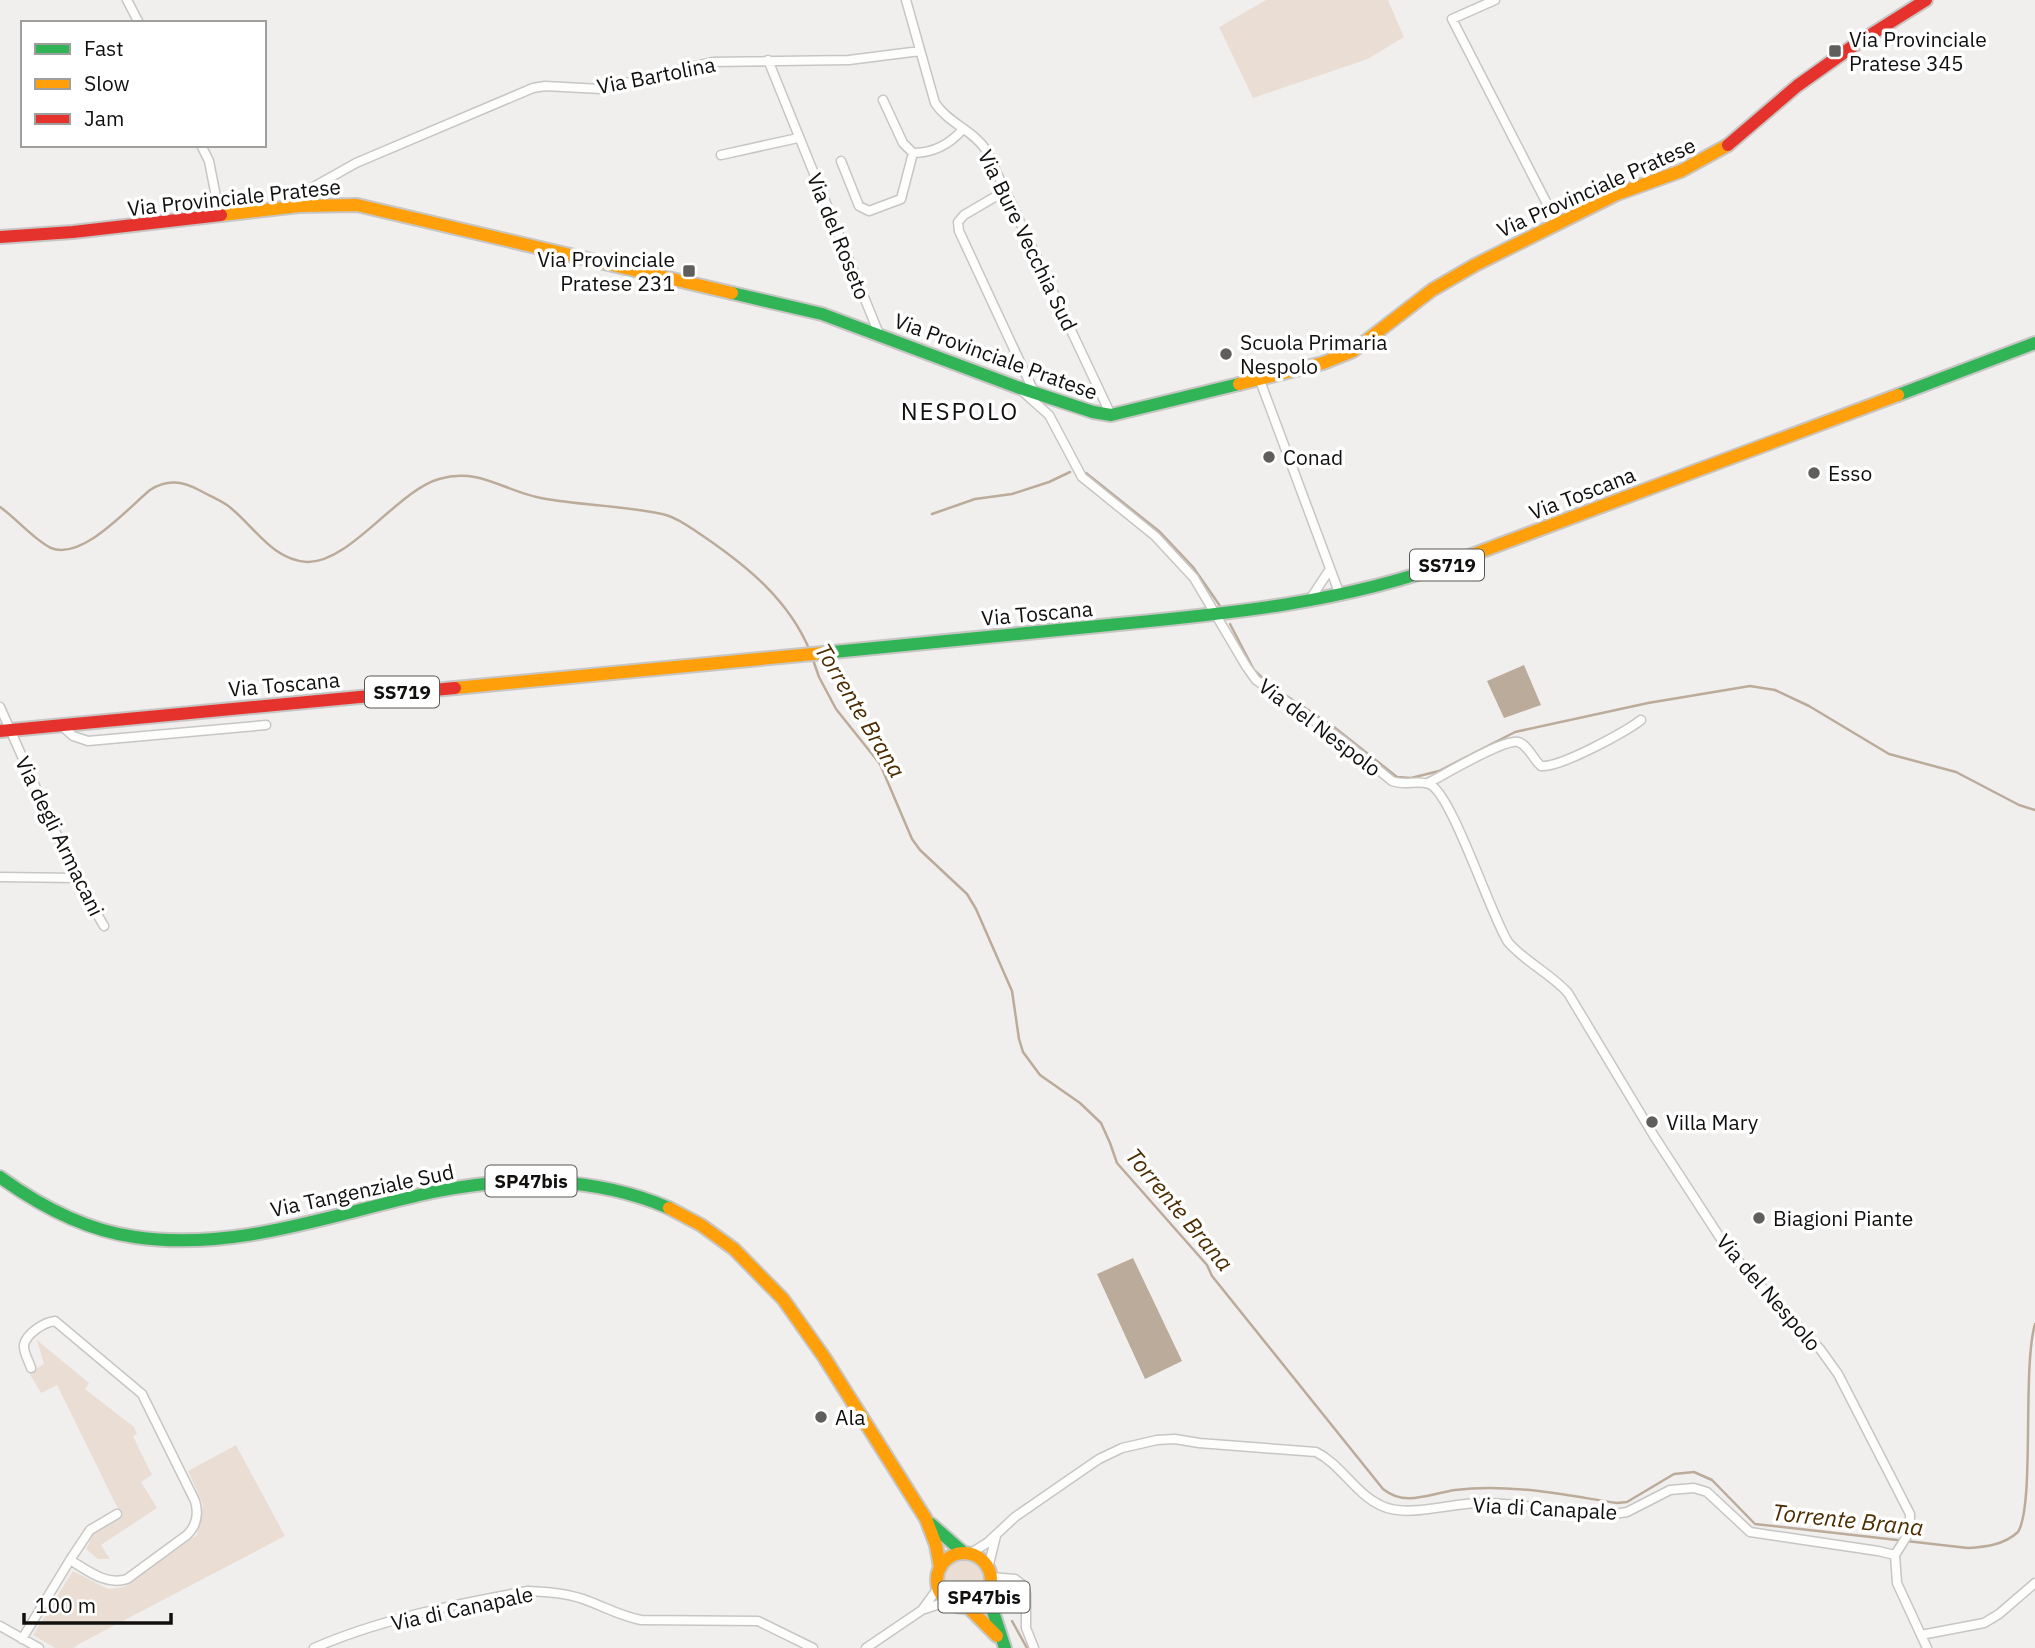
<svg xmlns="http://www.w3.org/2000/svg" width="2035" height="1648" viewBox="0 0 2035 1648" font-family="'IBM Plex Sans',sans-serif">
  <rect width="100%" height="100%" fill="#f1efed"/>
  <path fill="#eaded4" d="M 1266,0 L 1388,0 L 1404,37 L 1368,59 L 1253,98 L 1219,27 Z
    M 37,1340 L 89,1383 L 85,1389 L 134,1427 L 137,1434 L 133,1436 L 152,1475 L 141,1482 L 157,1508 L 101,1545 L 110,1559 L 98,1559 L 86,1549 L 94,1533 L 121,1515 L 57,1385 L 41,1393 L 29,1373 L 44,1364 Z
    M 236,1445 L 285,1536 L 79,1644 L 74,1648 L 55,1648 L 33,1635 L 73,1571 L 108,1589 L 124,1587 L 197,1535 L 203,1505 L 188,1471 Z
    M944 1579a20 20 0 1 1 40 0a20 20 0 1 1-40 0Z"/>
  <path fill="#bbab9a" d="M 1524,665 L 1541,705 L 1504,718 L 1487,681 Z
    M 1133,1258 L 1182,1361 L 1145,1379 L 1097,1274 Z"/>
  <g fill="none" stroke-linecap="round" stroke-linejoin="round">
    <path stroke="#bbab9a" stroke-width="2.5" d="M 1086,473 L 1160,532 L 1193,567 L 1220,606
      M 0,507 C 16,518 34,540 51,548 C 82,561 128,508 150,490 C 167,479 182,481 199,490 C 208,495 218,499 227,505 C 253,524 271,560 307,562 C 350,563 397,491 439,479 C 480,467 503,491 541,498 C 582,506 626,505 666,515 C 680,519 692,529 703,536 C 747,566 789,600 810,651
      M 932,514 L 975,499 L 1012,494 L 1049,482 L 1070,472
      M 1230,624 L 1254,670 L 1270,685 L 1334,727 L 1397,777 L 1411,778 L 1439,771 L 1515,732 L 1648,703 L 1750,686 L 1775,690 L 1809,706 L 1889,754 L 1956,772 L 2019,805 L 2035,810
      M 812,657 L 819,677 L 836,709 L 880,764 L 912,839 L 920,850 L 967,894 L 976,909 L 1012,991 L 1019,1039 L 1023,1052 L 1040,1075 L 1080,1103 L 1101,1123 L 1110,1143 L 1117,1163 L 1207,1265 L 1212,1276 L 1383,1489 C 1405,1507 1429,1494 1455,1490 C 1509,1483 1564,1495 1617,1503 L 1627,1502 L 1674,1474 L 1694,1472 L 1712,1480 L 1755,1524 L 1968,1548 C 1985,1547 2004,1545 2018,1532 C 2035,1505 2022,1369 2035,1324
      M 1012,1621 L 1027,1648"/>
    <defs>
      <path id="street" d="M 127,0 L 139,23
        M 906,0 L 935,103 C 948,123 973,130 986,150 L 1111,415
        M 1495,0 L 1452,19 L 1557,223
        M 768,60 L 879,334
        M 883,100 L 903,143 L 913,153 C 933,153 950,144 963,129
        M 201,145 L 209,161 L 220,217
        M 721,155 L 798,138
        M 841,161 L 859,206 L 869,211 L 901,199 L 913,153
        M 1005,191 L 964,215 L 958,222 L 959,231 L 1034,392
        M 299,206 L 308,190 L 356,163 L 533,88 L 545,86 L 601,89 L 712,62 L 849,60 L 920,51
        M 1259,378 L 1340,595
        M 1022,391 L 1049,415 L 1082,477 L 1155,536 L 1194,578 L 1246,666 L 1256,680 L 1343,741 L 1392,781 C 1404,786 1417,780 1429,784 C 1451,791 1491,916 1508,942 C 1525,962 1550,973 1568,993 L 1654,1136 L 1719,1236 L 1744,1268 L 1820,1349 L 1838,1374 L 1910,1514 L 1910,1531 L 1895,1555
        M 1309,601 L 1330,569
        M 0,707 L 76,878 L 104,926
        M 61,725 L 73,736 L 88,741 L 266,725
        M 1428,783 C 1444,775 1503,739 1518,742 C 1527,744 1534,760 1541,766 C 1560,768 1625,732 1641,720
        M 0,877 L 76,878
        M 971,1553 L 987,1543 L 1015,1517 L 1051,1492 L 1099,1459 L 1122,1448 L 1157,1440 L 1175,1439 L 1199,1443 L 1316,1452 C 1342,1465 1355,1494 1382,1506 C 1408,1518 1451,1503 1479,1503 C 1524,1502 1569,1515 1614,1514 L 1627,1512 L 1670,1490 L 1694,1488 L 1707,1492 L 1750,1532 L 1878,1551 L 1895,1555
        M 1895,1555 L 1897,1583 L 1927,1648
        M 70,1560 L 90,1530 L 117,1514
        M 988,1568 L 996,1536
        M 991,1577 L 1015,1579 L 1024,1586 L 1026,1594 L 1026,1628 L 1034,1648
        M 925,1609 L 948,1601
        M 0,1626 L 39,1648
        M 1921,1635 L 1984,1623 L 1999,1614 L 2035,1583
        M 22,1639 L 70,1560 C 87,1570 106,1586 127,1579 L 187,1535 C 196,1526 199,1514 195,1501 L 142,1394 L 55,1321 C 44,1322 26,1334 24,1345 C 23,1352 29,1361 31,1368
        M 314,1648 C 381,1619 456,1604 528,1591 C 547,1592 565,1593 583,1599 C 603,1606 620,1616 641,1620 L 758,1621 L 813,1648
        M 866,1648 L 922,1610 L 938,1588"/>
      <path id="fast" d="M 732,293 L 822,314 L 1017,387 L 1093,412 L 1111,415 L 1239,384
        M 1898,395 L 2035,343
        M 823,653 C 919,644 1014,634 1109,625 C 1225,614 1343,603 1453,562
        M 0,1177 C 40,1206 85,1230 135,1237 C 237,1252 335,1213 433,1192 C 511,1176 595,1176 669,1208
        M 931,1524 L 964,1553
        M 987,1593 L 1005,1648"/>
      <path id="slow" d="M 221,215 L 299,206 L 357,205 L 732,293
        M 1239,384 L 1323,363 L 1353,351 L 1432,290 L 1475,265 L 1617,194 L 1681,171 L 1728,145
        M 1453,562 L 1898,395
        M 455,688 L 823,653
        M 669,1208 L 701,1225 L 734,1249 L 783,1299 L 824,1357 L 926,1519 L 936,1545 L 940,1567
        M937 1580a27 27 0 1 1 54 0a27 27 0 1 1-54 0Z
        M 967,1606 L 997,1636"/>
      <path id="jam" d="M 1728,145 L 1797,86 L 1856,44 L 1926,0
        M 0,237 L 73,232 L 221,215
        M 0,731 L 455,688"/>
    </defs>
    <use href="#street" stroke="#c7c6c4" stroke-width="11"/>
    <use href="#fast" stroke="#c7c6c4" stroke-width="16"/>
    <use href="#slow" stroke="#c7c6c4" stroke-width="16"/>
    <use href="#jam" stroke="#c7c6c4" stroke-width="16"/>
    <use href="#street" stroke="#fdfdfc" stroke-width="8"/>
    <use href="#fast" stroke="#30b455" stroke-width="12"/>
    <use href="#slow" stroke="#ff9f0a" stroke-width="12"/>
    <use href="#jam" stroke="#e5322d" stroke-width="12"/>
  </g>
  <g fill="#5f5e5d" stroke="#fff" stroke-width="2.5">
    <rect x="1828" y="44" width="14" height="14" rx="3.5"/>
    <rect x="682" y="264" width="14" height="14" rx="3.5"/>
    <circle cx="1226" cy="354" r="7"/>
    <circle cx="1269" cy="457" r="7"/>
    <circle cx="1814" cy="473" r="7"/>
    <circle cx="1652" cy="1122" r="7"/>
    <circle cx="1759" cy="1218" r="7"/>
    <circle cx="821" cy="1417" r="7"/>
  </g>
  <g text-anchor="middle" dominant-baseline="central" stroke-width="7" stroke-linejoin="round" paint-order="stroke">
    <g fill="#fff" stroke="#585857" stroke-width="2">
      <rect x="1410" y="549.5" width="74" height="31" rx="5"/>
      <rect x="365" y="676.5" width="74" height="31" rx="5"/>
      <rect x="485.5" y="1165.5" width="91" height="31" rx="5"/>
      <rect x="938.5" y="1581.5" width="91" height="31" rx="5"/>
    </g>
    <g font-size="19" font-weight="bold" fill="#11100f">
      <text x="1447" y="565">SS719</text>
      <text x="402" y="692">SS719</text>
      <text x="531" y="1181">SP47bis</text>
      <text x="984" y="1597">SP47bis</text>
    </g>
    <g font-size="21" fill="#11100f" stroke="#fff" text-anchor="start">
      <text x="1849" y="39">Via Provinciale<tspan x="1849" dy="24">Pratese 345</tspan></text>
      <text x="675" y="259" text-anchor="end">Via Provinciale<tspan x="675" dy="24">Pratese 231</tspan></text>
      <text x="1240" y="342">Scuola Primaria<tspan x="1240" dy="24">Nespolo</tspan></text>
      <text x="1283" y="457">Conad</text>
      <text x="1828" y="473">Esso</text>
      <text x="1666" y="1122">Villa Mary</text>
      <text x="1773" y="1218">Biagioni Piante</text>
      <text x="835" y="1417">Ala</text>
    </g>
    <g font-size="21" fill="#11100f" stroke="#fff">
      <text transform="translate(656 75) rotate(-11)">Via Bartolina</text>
      <text transform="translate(1596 187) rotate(-24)">Via Provinciale Pratese</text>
      <text transform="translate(234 197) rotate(-6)">Via Provinciale Pratese</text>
      <text transform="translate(839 236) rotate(68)">Via del Roseto</text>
      <text transform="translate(1028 240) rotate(64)">Via Bure Vecchia Sud</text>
      <text transform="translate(996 356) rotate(20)">Via Provinciale Pratese</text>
      <text transform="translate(1582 493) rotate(-21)">Via Toscana</text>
      <text transform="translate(1037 613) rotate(-5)">Via Toscana</text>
      <text transform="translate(284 684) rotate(-5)">Via Toscana</text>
      <text transform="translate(1320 727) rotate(37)">Via del Nespolo</text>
      <text transform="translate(60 836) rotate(64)">Via degli Armacani</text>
      <text transform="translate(362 1190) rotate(-12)">Via Tangenziale Sud</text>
      <text transform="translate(1769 1292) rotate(49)">Via del Nespolo</text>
      <text transform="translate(1545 1508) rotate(3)">Via di Canapale</text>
      <text transform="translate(462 1608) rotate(-12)">Via di Canapale</text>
    </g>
    <g font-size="23" font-style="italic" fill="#4c2c00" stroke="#fff">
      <text transform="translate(861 710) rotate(59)">Torrente Brana</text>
      <text transform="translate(1180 1209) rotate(50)">Torrente Brana</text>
      <text transform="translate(1848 1519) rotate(6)">Torrente Brana</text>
    </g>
    <g font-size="24" letter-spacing="2" fill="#11100f" stroke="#fff">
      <text x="960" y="411">NESPOLO</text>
    </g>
  </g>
  <rect x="21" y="21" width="245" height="126" fill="#ffffff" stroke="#a09f9f" stroke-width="2"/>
  <rect x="35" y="44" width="35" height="10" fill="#30b455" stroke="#a09f9f" stroke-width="2"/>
  <text x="84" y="56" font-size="21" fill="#11100f">Fast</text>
  <rect x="35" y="79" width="35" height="10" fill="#ff9f0a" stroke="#a09f9f" stroke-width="2"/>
  <text x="84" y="91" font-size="21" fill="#11100f">Slow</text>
  <rect x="35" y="114" width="35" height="10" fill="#e5322d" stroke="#a09f9f" stroke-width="2"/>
  <text x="84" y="126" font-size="21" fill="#11100f">Jam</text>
  <path d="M24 1613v10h147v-10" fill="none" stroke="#11100f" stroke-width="3.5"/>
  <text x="35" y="1613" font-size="21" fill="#11100f" stroke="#ffffff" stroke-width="5" paint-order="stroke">100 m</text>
</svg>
